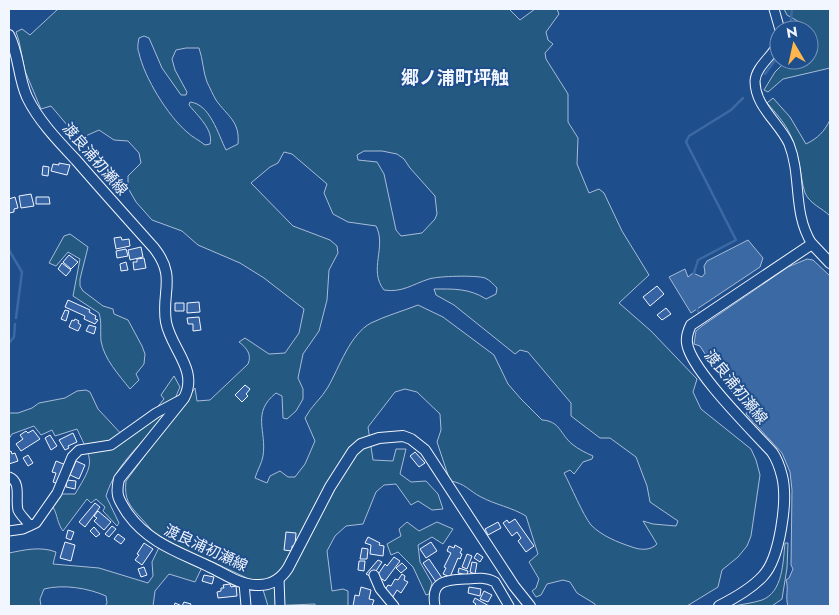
<svg xmlns="http://www.w3.org/2000/svg" width="839" height="615" viewBox="0 0 839 615" font-family="Jost,'Noto Sans JP',sans-serif">
  <rect width="100%" height="100%" fill="#1f4e8c"/>
  <path fill="#245a82" stroke="#a8bbd7" fill-rule="evenodd" d="M 58,9 L 509,9 L 520,20 L 535,9 L 557,9 L 559,14 L 546,32 L 548,40 L 553,44 L 545,53 L 546,59 L 568,94 L 568,122 L 578,138 L 577,164 L 589,193 L 599,189 L 604,193 L 622,231 L 649,275 L 619,303 L 651,331 L 697,379 L 693,392 L 701,409 L 751,449 L 756,460 L 760,475 L 751,536 L 747,546 L 738,557 L 722,570 L 718,587 L 687,606 L 595,606 L 595,604 L 577,593 L 570,582 L 563,580 L 547,584 L 541,595 L 536,597 L 532,591 L 536,588 L 539,579 L 529,562 L 538,554 L 526,516 C 511,507 496,505 481,497 C 469,491 465,483 450,481 L 437,442 L 441,430 L 440,414 L 417,392 L 405,389 L 395,392 L 368,427 L 373,460 L 393,461 L 396,449 L 406,449 L 400,474 L 411,482 L 426,481 L 438,494 L 443,509 L 432,510 L 418,501 L 411,505 L 396,484 L 384,485 L 376,492 L 363,524 L 346,526 L 335,536 L 327,551 L 332,591 L 343,589 L 348,591 L 348,606 L 315,606 L 315,604 L 268,606 L 260,580 L 249,579 L 206,559 L 195,582 L 169,574 L 155,591 L 153,606 L 105,606 L 107,603 L 106,596 C 88,588 63,584 44,589 L 40,599 L 41,606 L 9,606 L 9,553 C 24,550 40,546 56,552 L 53,564 L 99,568 L 148,583 L 153,576 L 152,562 L 162,541 C 153,533 148,525 140,517 C 129,505 124,499 126,481 L 195,388 L 197,401 L 210,400 L 248,364 C 252,355 247,348 239,342 L 245,338 L 269,354 L 285,353 L 299,333 L 304,309 L 264,278 L 240,263 L 198,245 L 182,231 L 152,220 L 136,202 L 128,188 L 128,176 L 141,163 L 139,153 L 128,141 L 114,140 L 99,130 L 79,139 L 51,106 L 41,109 L 25,71 L 19,41 L 16,32 L 22,29 L 30,35 ZM 144,36 L 149,38 L 162,68 L 181,95 L 186,95 L 187,92 L 175,70 L 172,59 L 176,50 L 186,48 L 199,48 C 203,59 203,72 207,82 C 210,88 213,95 216,100 C 228,117 240,121 238,144 L 226,150 C 218,134 210,104 190,102 L 189,105 C 197,115 214,130 210,144 L 205,145 C 199,140 192,137 187,132 C 168,116 144,77 139,53 C 137,49 138,43 139,38 ZM 364,151 L 382,151 L 397,154 L 404,159 L 410,168 L 435,196 L 437,214 L 435,219 L 422,233 L 401,236 L 396,230 L 384,174 L 377,162 L 358,160 L 357,155 ZM 284,152 L 292,154 L 327,184 L 324,193 L 333,214 L 348,222 L 376,226 C 387,247 368,270 384,290 C 402,293 413,284 429,279 C 438,276 476,275 485,278 C 490,280 494,285 497,288 L 496,294 L 486,299 C 469,288 453,289 434,289 L 436,295 L 454,305 L 515,354 L 520,350 L 528,352 L 571,403 L 571,416 L 600,438 L 610,438 L 636,457 L 647,486 L 650,502 L 678,521 L 676,526 L 653,524 L 643,521 L 657,544 C 650,551 640,550 632,547 C 617,542 602,536 591,525 C 583,515 571,486 564,473 L 570,470 L 574,474 L 583,462 L 592,459 L 593,456 C 586,453 578,449 572,444 C 560,434 560,421 542,420 L 521,399 L 508,384 L 494,355 L 443,317 L 418,305 C 403,311 385,316 371,323 C 350,334 339,368 328,387 C 322,398 311,406 305,418 L 315,441 L 305,464 L 295,477 L 288,477 L 280,471 L 270,476 L 267,483 L 255,478 C 257,471 262,463 263,456 C 267,431 251,413 276,393 L 282,396 L 283,418 L 287,419 L 296,411 L 303,399 L 303,389 L 298,378 L 303,354 L 319,331 L 327,300 L 329,270 L 338,253 L 337,246 L 330,240 L 293,226 L 251,183 L 270,167 L 278,163 Z
    M 784,9 L 830,9 L 830,68 L 783,79 L 768,92 L 764,90 L 775,72 L 787,60 L 809,60 L 809,30 L 803,30 L 801,23 L 787,15 Z
    M 773,98 L 790,117 L 806,144 C 818,138 824,132 830,120 L 830,216 C 822,208 810,204 805,193 C 802,184 801,172 799,163 C 793,134 786,124 767,103 Z
    M 70,234 L 88,247 L 80,279 L 80,286 L 83,291 L 103,306 L 113,309 L 114,314 L 128,320 L 142,346 L 145,354 L 144,364 L 136,374 L 139,380 L 130,389 C 119,375 104,359 101,341 C 100,331 102,323 99,313 L 73,296 L 80,259 L 68,252 L 56,266 L 49,263 L 64,236 Z
    M 174,376 L 180,387 C 176,395 174,405 168,412 C 147,440 116,462 106,496 L 119,523 L 117,526 L 103,511 L 105,507 L 96,499 L 91,503 L 87,499 L 63,531 C 57,523 58,516 53,507 L 62,494 L 75,494 C 95,461 93,463 77,429 L 55,436 L 52,430 L 41,435 L 34,426 L 12,434 L 9,439 L 9,413 L 18,413 L 32,408 L 39,403 L 65,398 L 77,391 L 86,390 L 90,392 L 98,409 L 125,438 L 155,410 L 164,399 L 161,395 Z
    M 407,522 L 419,531 L 437,522 L 453,529 L 443,544 L 432,537 L 418,545 L 420,562 L 432,583 L 429,594 L 426,595 L 413,567 L 398,552 L 391,555 L 387,544 L 401,536 L 399,529 Z
    M 785,543 L 788,543 L 787,568 L 782,599 L 772,606 L 734,606 C 743,604 753,603 762,600 C 783,592 783,562 785,543 Z"/>
  <path fill="#3b69a3" stroke="#a8bbd7" d="M 748,240 L 763,258 L 760,267 L 691,313 L 669,277 L 685,269 L 688,277 L 693,273 L 702,277 L 705,273 L 704,266 L 707,261 Z
    M 807,259 L 813,260 L 830,276 L 830,606 L 788,606 C 785,597 789,588 786,580 L 789,578 L 793,569 L 791,565 L 792,490 L 790,472 L 782,453 L 746,414 L 748,411 L 745,404 L 736,397 L 719,376 L 700,346 L 694,344 L 696,331 L 702,326 L 788,267 Z"/>
  <g fill="none" stroke-linecap="round" stroke-linejoin="round">
    <path stroke="#3b69a3" stroke-width="2.5" d="M 790,30 L 792,9
      M 765,74 L 779,55
      M 9,250 L 22,272 L 16,318
      M 693,276 L 698,260 L 736,240 L 686,142 L 689,136 L 731,110 L 743,98
      M 696,307 L 699,313
      M 9,343 L 14,337 L 15,324"/>
  </g>
  <path fill="#3563a3" stroke="#f2f6ff" d="M 59,163 L 70,165 L 67,175 L 51,171 L 53,164 L 59,165 Z
    M 43,166 L 49,167 L 48,176 L 42,175 Z
    M 31,194 L 34,206 L 21,208 L 19,196 Z
    M 15,197 L 18,208 L 14,209 L 14,212 L 9,213 L 9,199 Z
    M 36,197 L 49,197 L 50,204 L 36,204 Z
    M 121,237 L 122,240 L 129,239 L 130,246 L 116,249 L 114,238 Z
    M 141,247 L 143,257 L 130,260 L 128,250 Z
    M 126,249 L 128,256 L 117,258 L 116,251 Z
    M 69,255 L 78,262 L 71,269 L 63,262 Z
    M 144,258 L 146,268 L 134,270 L 133,262 L 137,262 L 137,259 Z
    M 126,262 L 128,270 L 121,271 L 120,264 Z
    M 62,263 L 71,270 L 66,276 L 58,269 Z
    M 657,286 L 664,294 L 650,306 L 643,297 Z
    M 68,300 L 90,310 L 89,312 L 96,316 L 95,319 L 98,320 L 95,324 L 84,319 L 85,316 L 65,307 Z
    M 199,302 L 200,312 L 187,313 L 187,303 Z
    M 175,303 L 184,303 L 184,311 L 175,311 Z
    M 666,308 L 671,314 L 662,320 L 657,315 Z
    M 65,310 L 69,311 L 66,321 L 61,319 Z
    M 199,317 L 201,330 L 193,331 L 193,324 L 188,324 L 187,318 Z
    M 75,319 L 79,321 L 78,323 L 81,325 L 78,331 L 69,327 L 72,320 L 74,321 Z
    M 89,325 L 96,327 L 94,334 L 86,331 Z
    M 245,385 L 250,389 L 246,394 L 248,396 L 242,402 L 235,395 Z
    M 33,430 L 40,439 L 21,451 L 16,444 L 23,439 L 20,435 L 26,431 L 28,433 Z
    M 73,433 L 77,442 L 68,446 L 69,448 L 65,450 L 59,440 Z
    M 50,435 L 57,446 L 51,450 L 45,438 Z
    M 11,451 L 12,454 L 15,453 L 18,461 L 9,464 L 9,452 Z
    M 415,452 L 425,463 L 419,467 L 410,456 Z
    M 28,455 L 33,463 L 28,466 L 23,458 Z
    M 56,461 L 66,465 L 58,484 L 53,482 L 56,473 L 52,472 Z
    M 76,461 L 85,465 L 79,479 L 70,475 Z
    M 67,480 L 76,481 L 75,489 L 66,487 Z
    M 95,503 L 100,507 L 85,527 L 79,522 Z
    M 98,511 L 111,522 L 104,530 L 94,521 L 97,518 L 94,516 Z
    M 515,519 L 534,546 L 526,552 L 518,541 L 521,538 L 517,532 L 512,536 L 503,523 L 507,520 L 509,523 Z
    M 498,522 L 501,528 L 488,535 L 485,529 Z
    M 112,526 L 116,529 L 109,537 L 105,534 Z
    M 94,527 L 100,534 L 96,537 L 90,531 Z
    M 68,530 L 74,532 L 71,540 L 66,538 Z
    M 286,532 L 296,533 L 295,546 L 292,546 L 292,551 L 284,550 Z
    M 118,534 L 125,539 L 121,544 L 114,539 Z
    M 368,537 L 380,543 L 379,545 L 384,546 L 383,556 L 370,554 L 371,545 L 365,543 Z
    M 65,542 L 75,545 L 71,561 L 60,558 Z
    M 431,542 L 437,551 L 426,558 L 420,549 Z
    M 144,543 L 153,549 L 142,565 L 135,560 L 139,555 L 137,554 Z
    M 455,545 L 462,549 L 460,553 L 462,554 L 460,559 L 458,558 L 450,577 L 443,574 L 446,568 L 444,567 L 451,553 L 447,551 L 449,546 L 454,548 Z
    M 362,548 L 368,549 L 367,559 L 360,559 Z
    M 477,553 L 483,557 L 480,562 L 474,558 Z
    M 467,554 L 472,556 L 467,569 L 462,567 Z
    M 394,557 L 400,561 L 385,581 L 377,576 L 385,564 L 387,566 Z
    M 429,559 L 442,578 L 436,582 L 423,563 Z
    M 378,560 L 382,562 L 372,577 L 366,574 Z
    M 359,561 L 365,561 L 364,571 L 358,570 Z
    M 472,562 L 477,563 L 475,574 L 470,572 Z
    M 402,563 L 407,568 L 401,573 L 396,568 Z
    M 144,567 L 147,575 L 141,577 L 138,569 Z
    M 459,568 L 468,571 L 467,575 L 458,573 Z
    M 402,574 L 405,576 L 404,580 L 408,582 L 401,593 L 397,590 L 392,598 L 383,593 L 388,585 L 391,586 L 395,579 L 398,580 Z
    M 204,575 L 214,577 L 212,584 L 202,581 Z
    M 230,584 L 231,587 L 236,586 L 237,596 L 218,598 L 217,592 L 221,591 L 221,588 L 224,588 L 223,585 Z
    M 361,587 L 371,590 L 369,599 L 374,600 L 372,606 L 353,606 L 355,595 L 359,596 Z
    M 469,587 L 481,589 L 480,596 L 468,593 Z
    M 484,591 L 492,595 L 488,602 L 480,599 Z
    M 475,598 L 489,606 L 474,606 L 476,604 L 473,602 Z
    M 184,602 L 191,604 L 190,606 L 174,606 L 175,603 L 182,606 Z"/>
  <g fill="none" stroke-linecap="round" stroke-linejoin="round">
    <defs>
      <path id="minor" d="M 774,9 L 780,30
        M 779,42 C 774,55 756,66 755,81 C 755,107 779,122 789,144 C 802,177 792,212 812,244
        M 9,477 C 22,482 15,499 18,510 C 20,515 27,521 30,526
        M 9,531 L 23,529 L 36,523 L 57,493 L 72,457 L 79,450 L 111,445 L 156,413 L 184,398
        M 374,575 L 380,589 L 394,606
        M 279,579 L 280,606
        M 244,583 L 246,606
        M 435,606 C 430,580 447,580 467,579 C 477,578 486,577 495,582 L 509,606"/>
      <path id="major" d="M 9,35 C 19,54 18,77 27,97 C 38,120 58,141 76,160 C 102,190 128,219 154,248 C 177,277 161,292 166,322 C 171,349 199,370 184,398 L 119,479 C 115,496 119,500 128,514 C 149,543 179,552 210,567 C 225,574 240,585 256,585 C 270,586 281,579 288,568 L 330,487 L 353,451 L 361,444 L 379,438 L 403,436 L 411,439 L 425,450 L 514,586 L 530,606
        M 719,606 C 735,598 751,589 763,576 C 780,558 788,500 782,476 C 780,468 777,459 772,452 C 752,430 690,369 687,343 C 686,336 688,331 691,325 L 812,244 L 830,263"/>
    </defs>
    <use href="#minor" stroke="#f2f6ff" stroke-width="11"/>
    <use href="#major" stroke="#f2f6ff" stroke-width="12"/>
    <use href="#minor" stroke="#1f4e8c" stroke-width="9"/>
    <use href="#major" stroke="#1f4e8c" stroke-width="10"/>
  </g>
  <g text-anchor="middle" dominant-baseline="central" stroke-width="4" stroke-linejoin="round" paint-order="stroke">
    <g font-size="15" fill="#f2f6ff" stroke="#1f4e8c">
      <text transform="translate(95 159) rotate(49)">渡良浦初瀬線</text>
      <text transform="translate(736 387) rotate(51)">渡良浦初瀬線</text>
      <text transform="translate(206 548) rotate(25)">渡良浦初瀬線</text>
    </g>
    <g font-size="18" font-weight="bold" fill="#f2f6ff" stroke="#1f4e8c">
      <text x="455" y="78">郷ノ浦町坪触</text>
    </g>
  </g>
  <rect width="839" height="615" fill="none" stroke="#f2f6ff" stroke-width="20"/>
  <g transform="translate(794 45) rotate(351)"><circle r="24" fill="#1f4e8c" stroke="#7391ba"/>
  <path d="M0-4L9 19L0 12L-9 19Z" fill="#ffb74d"/>
  <text y="-8" font-size="14" font-weight="bold" text-anchor="middle" fill="#f2f6ff">N</text>
  </g>
</svg>
